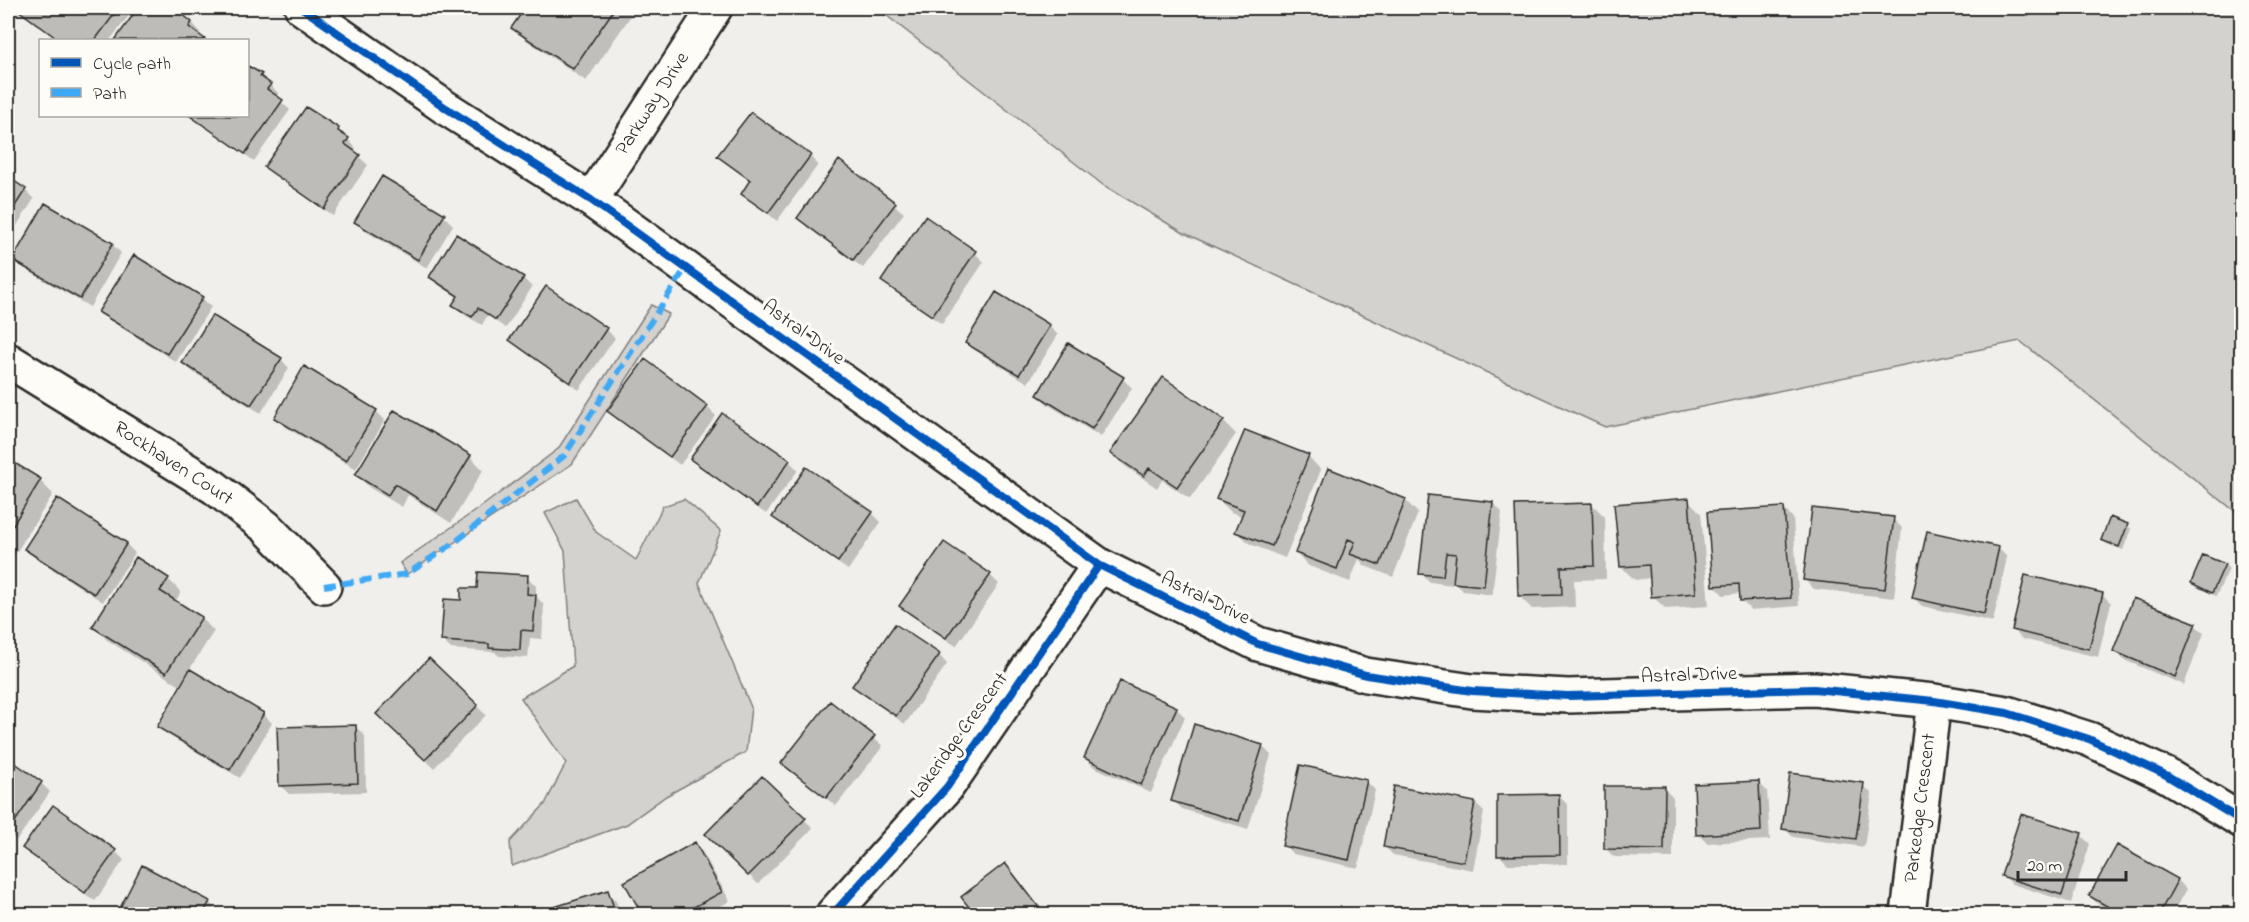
<svg xmlns="http://www.w3.org/2000/svg" width="2249" height="922" viewBox="0 0 2249 922" font-family="'Indie Flower',sans-serif">
  <rect width="100%" height="100%" fill="#f0efeb"/>
  <filter id="ink" filterUnits="userSpaceOnUse"><feTurbulence type="fractalNoise" baseFrequency=".0167" numOctaves="2"/><feDisplacementMap in="SourceGraphic" scale="12" xChannelSelector="R" yChannelSelector="G"/><feConvolveMatrix kernelMatrix="1 2 1 2 8 2 1 2 1" color-interpolation-filters="sRGB"/></filter>
  <g filter="url(#ink)">
    <path fill="#d3d2cf" stroke="#7f7e7d" stroke-width="1.5" d="M 877,8 L 2241,8 L 2241,516 L 2020,341 L 1605,427 L 1182,232 L 1103,185 Z
      M 651,305 L 669,314 L 572,464 L 407,574 L 400,563 L 485,504 L 558,449 Z
      M 576,498 L 596,532 L 636,560 L 663,506 L 684,499 L 721,531 L 699,583 L 751,707 L 746,752 L 666,796 L 627,824 L 512,866 L 510,842 L 545,804 L 566,763 L 521,698 L 573,666 L 565,551 L 545,513 Z"/>
    <path fill="#0003" d="M 21,8 L 135,8 L 110,40 L 58,40 L 28,18 L 20,10 Z
      M 139,8 L 174,8 L 192,22 L 200,32 L 198,36 L 205,40 L 117,40 Z
      M 498,8 L 509,8 L 505,13 Z
      M 527,8 L 626,8 L 632,14 L 586,81 L 526,40 L 513,27 Z
      M 248,67 L 261,75 L 279,94 L 276,97 L 290,110 L 254,161 L 191,116 L 248,116 Z
      M 338,129 L 356,148 L 354,152 L 368,165 L 333,216 L 275,175 L 266,166 Z
      M 719,156 L 810,156 L 818,165 L 777,221 L 743,193 L 751,182 Z
      M 840,162 L 904,213 L 863,268 L 807,227 L 799,218 Z
      M 382,178 L 444,216 L 453,225 L 427,268 L 365,231 L 356,222 Z
      M 8,179 L 25,190 L 34,199 L 8,239 Z
      M 925,218 L 975,253 L 984,262 L 942,324 L 892,290 L 883,281 Z
      M 112,244 L 121,253 L 90,307 L 23,268 L 14,259 Z
      M 431,277 L 523,278 L 532,287 L 506,328 L 487,316 L 482,325 L 463,314 L 454,305 L 459,298 L 440,286 Z
      M 547,288 L 606,329 L 615,338 L 579,390 L 520,349 L 511,340 Z
      M 202,298 L 211,307 L 176,362 L 109,320 L 100,312 Z
      M 1049,326 L 1058,335 L 1028,383 L 976,351 L 967,343 Z
      M 281,359 L 289,368 L 261,413 L 193,372 L 184,363 Z
      M 305,369 L 376,411 L 385,420 L 356,469 L 284,426 L 275,417 Z
      M 1123,379 L 1132,388 L 1101,437 L 1047,404 L 1038,395 Z
      M 1164,379 L 1223,421 L 1236,434 L 1190,499 L 1162,480 L 1157,488 L 1125,466 L 1112,453 Z
      M 707,407 L 716,416 L 680,465 L 618,419 L 609,410 Z
      M 470,456 L 483,470 L 451,523 L 408,495 L 402,507 L 370,488 L 357,475 Z
      M 1308,456 L 1321,470 L 1285,558 L 1250,544 L 1237,531 L 1243,517 L 1231,512 L 1218,499 Z
      M 692,459 L 789,461 L 798,470 L 766,514 L 701,468 Z
      M 8,461 L 40,481 L 53,494 L 9,564 Z
      M 1405,500 L 1418,513 L 1393,577 L 1365,566 L 1359,559 L 1350,582 L 1309,566 L 1296,553 Z
      M 1688,500 L 1701,513 L 1709,606 L 1666,609 L 1652,596 L 1651,578 L 1635,580 L 1621,567 Z
      M 1493,503 L 1502,512 L 1492,595 L 1463,591 L 1452,580 L 1452,585 L 1430,582 L 1421,573 Z
      M 1592,504 L 1605,517 L 1606,579 L 1574,580 L 1575,607 L 1532,609 L 1519,596 Z
      M 1784,509 L 1793,518 L 1799,606 L 1751,610 L 1742,601 L 1741,593 L 1723,595 L 1715,586 Z
      M 872,513 L 881,522 L 848,570 L 783,525 L 774,516 Z
      M 1893,519 L 1902,528 L 1894,598 L 1814,589 L 1805,580 Z
      M 2127,525 L 2131,529 L 2123,550 L 2107,544 L 2103,540 Z
      M 126,544 L 135,553 L 103,602 L 35,558 L 26,549 Z
      M 1998,548 L 2007,557 L 1993,622 L 1922,606 L 1913,597 Z
      M 2204,557 L 2225,565 L 2229,569 L 2216,596 L 2196,587 L 2192,583 Z
      M 990,575 L 999,584 L 956,646 L 910,615 L 901,606 Z
      M 527,577 L 536,586 L 536,596 L 544,605 L 542,639 L 530,638 L 528,658 L 499,656 L 495,652 L 451,649 L 442,640 L 479,590 Z
      M 168,579 L 181,592 L 175,602 L 201,618 L 214,631 L 189,670 L 263,714 L 272,723 L 240,778 L 168,735 L 159,727 L 182,687 L 107,640 L 94,627 Z
      M 2102,594 L 2111,603 L 2098,657 L 2022,639 L 2013,630 Z
      M 2195,625 L 2204,633 L 2184,685 L 2124,660 L 2115,651 Z
      M 939,655 L 947,664 L 905,724 L 863,695 L 854,686 Z
      M 429,660 L 486,715 L 434,768 L 378,714 Z
      M 1121,683 L 1176,708 L 1185,717 L 1151,793 L 1094,767 L 1085,758 Z
      M 830,703 L 883,746 L 836,806 L 792,771 Z
      M 356,727 L 365,736 L 366,792 L 289,794 L 280,785 Z
      M 1262,746 L 1271,755 L 1248,829 L 1182,809 L 1173,800 Z
      M 8,760 L 41,783 L 50,792 L 17,840 L 8,833 Z
      M 762,778 L 813,828 L 758,884 L 707,834 Z
      M 1366,781 L 1375,790 L 1358,868 L 1293,854 L 1284,845 Z
      M 1758,782 L 1767,791 L 1770,840 L 1707,843 L 1698,834 Z
      M 1863,785 L 1872,794 L 1864,847 L 1793,837 L 1784,828 Z
      M 1664,788 L 1673,797 L 1673,858 L 1614,857 L 1605,848 Z
      M 1559,796 L 1568,805 L 1568,864 L 1508,864 L 1499,855 Z
      M 1475,803 L 1484,812 L 1473,870 L 1393,855 L 1384,846 Z
      M 53,807 L 115,851 L 124,860 L 95,901 L 33,856 L 24,847 Z
      M 2081,835 L 2090,844 L 2071,903 L 2012,884 L 2003,875 Z
      M 694,844 L 703,853 L 730,901 L 706,914 L 644,914 L 626,882 Z
      M 2118,847 L 2178,880 L 2186,889 L 2172,914 L 2117,914 L 2099,905 L 2090,896 Z
      M 1005,865 L 1014,874 L 1045,914 L 976,914 L 963,897 Z
      M 142,867 L 209,902 L 218,911 L 216,914 L 119,914 Z
      M 607,892 L 616,901 L 621,914 L 537,914 Z
      M 505,909 L 511,914 L 457,914 Z"/>
    <path fill="#bdbcb8" stroke="#2b2b2b" stroke-width="1.5" d="M 19,8 L 119,8 L 95,40 L 59,40 L 18,10 Z
      M 138,8 L 177,8 L 184,12 L 182,14 L 192,22 L 189,27 L 205,39 L 203,40 L 115,40 Z
      M 525,8 L 615,8 L 573,69 L 511,28 Z
      M 248,66 L 262,74 L 260,76 L 271,84 L 267,89 L 283,100 L 245,154 L 190,116 L 248,116 Z
      M 306,107 L 339,128 L 338,131 L 349,138 L 345,144 L 360,155 L 324,209 L 264,167 Z
      M 751,112 L 811,155 L 768,213 L 741,194 L 750,180 L 717,156 Z
      M 839,160 L 896,203 L 853,260 L 797,218 Z
      M 382,176 L 445,214 L 418,260 L 354,222 Z
      M 8,177 L 26,189 L 8,217 Z
      M 45,203 L 113,243 L 80,299 L 12,260 Z
      M 925,216 L 976,251 L 932,316 L 881,281 Z
      M 456,234 L 524,277 L 496,320 L 478,308 L 472,317 L 452,305 L 458,296 L 429,277 Z
      M 134,255 L 203,297 L 167,354 L 98,312 Z
      M 546,286 L 607,328 L 570,383 L 509,340 Z
      M 996,292 L 1050,325 L 1019,375 L 965,343 Z
      M 212,315 L 282,358 L 251,405 L 182,363 Z
      M 1068,343 L 1124,377 L 1092,429 L 1037,395 Z
      M 645,359 L 708,406 L 670,457 L 607,411 Z
      M 304,366 L 377,410 L 346,461 L 274,418 Z
      M 1163,377 L 1224,420 L 1177,487 L 1149,468 L 1144,476 L 1110,453 Z
      M 394,410 L 471,455 L 437,511 L 395,484 L 388,495 L 355,475 Z
      M 722,413 L 790,460 L 757,507 L 690,459 Z
      M 1245,430 L 1309,455 L 1272,546 L 1235,532 L 1244,510 L 1216,499 Z
      M 8,459 L 41,479 L 8,533 Z
      M 806,467 L 873,512 L 838,562 L 772,517 Z
      M 1328,468 L 1406,499 L 1380,565 L 1350,554 L 1355,542 L 1348,539 L 1337,569 L 1295,553 Z
      M 1428,495 L 1493,502 L 1484,586 L 1453,583 L 1456,554 L 1446,553 L 1443,576 L 1419,574 Z
      M 57,498 L 127,543 L 94,594 L 24,549 Z
      M 1689,498 L 1696,593 L 1651,597 L 1649,565 L 1620,567 L 1614,504 Z
      M 1592,503 L 1594,566 L 1561,567 L 1562,595 L 1518,596 L 1515,505 Z
      M 1784,507 L 1791,598 L 1740,601 L 1739,584 L 1713,586 L 1707,512 Z
      M 1812,508 L 1894,517 L 1885,589 L 1803,580 Z
      M 2110,517 L 2128,524 L 2119,547 L 2101,540 Z
      M 1927,531 L 1999,547 L 1984,614 L 1912,598 Z
      M 944,542 L 991,574 L 946,638 L 899,606 Z
      M 2203,555 L 2225,564 L 2212,593 L 2191,583 Z
      M 136,557 L 169,578 L 160,591 L 202,617 L 166,673 L 92,627 Z
      M 478,572 L 528,575 L 527,594 L 536,595 L 533,631 L 521,630 L 520,650 L 489,648 L 489,644 L 441,641 L 444,599 L 461,600 L 461,588 L 477,588 Z
      M 2025,575 L 2103,593 L 2089,649 L 2012,630 Z
      M 2133,598 L 2196,623 L 2175,677 L 2113,651 Z
      M 895,624 L 940,654 L 896,716 L 852,686 Z
      M 429,658 L 478,705 L 425,760 L 376,714 Z
      M 190,669 L 264,713 L 230,770 L 157,727 Z
      M 1120,681 L 1177,707 L 1141,785 L 1084,758 Z
      M 830,701 L 875,736 L 826,798 L 781,763 Z
      M 1194,724 L 1263,745 L 1239,821 L 1171,801 Z
      M 356,725 L 358,783 L 279,786 L 277,727 Z
      M 8,758 L 42,782 L 8,832 Z
      M 1300,765 L 1367,780 L 1349,860 L 1282,846 Z
      M 1790,773 L 1864,783 L 1856,839 L 1782,829 Z
      M 762,776 L 806,818 L 748,876 L 705,834 Z
      M 1759,781 L 1761,831 L 1696,835 L 1694,784 Z
      M 1394,786 L 1475,802 L 1464,862 L 1383,847 Z
      M 1604,786 L 1665,786 L 1664,850 L 1604,849 Z
      M 1559,794 L 1560,855 L 1497,856 L 1497,795 Z
      M 53,805 L 116,850 L 85,893 L 22,848 Z
      M 2021,814 L 2082,833 L 2062,895 L 2001,876 Z
      M 695,842 L 722,892 L 681,914 L 642,914 L 624,882 Z
      M 2117,845 L 2178,879 L 2159,914 L 2121,914 L 2089,896 Z
      M 1005,863 L 1044,914 L 974,914 L 961,897 Z
      M 142,865 L 210,901 L 203,914 L 117,914 Z
      M 608,890 L 616,914 L 532,914 Z
      M 505,907 L 506,914 L 445,914 Z
      M 232,908 L 256,914 L 231,914 Z"/>
    <g fill="none" stroke-linecap="round" stroke-linejoin="round">
      <defs>
        <path id="street" d="M 302,8 L 446,108 L 591,200 L 1099,565 L 1258,644 L 1366,675 L 1472,691 L 1568,696 L 1814,689 L 1934,701 L 2007,713 L 2089,739 L 2166,775 L 2242,821
          M 591,200 L 715,8
          M 8,360 L 214,487 L 266,527 L 324,586
          M 833,914 L 947,787 L 1099,565
          M 1908,914 L 1934,701"/>
      </defs>
      <use href="#street" stroke="#2b2b2b" stroke-width="38"/>
      <use href="#street" stroke="#fdfcf7" stroke-width="33"/>
      <path stroke="#3fa9f5" stroke-width="6" stroke-dasharray="12 6" stroke-linecap="butt" d="M 324,586 L 407,574 L 454,543 L 564,456 L 685,269"/>
      <defs>
        <path id="cycleway" d="M 302,8 L 446,108 L 591,200 L 1099,565 L 1258,644 L 1366,675 L 1472,691 L 1568,696 L 1814,689 L 1934,701 L 2007,713 L 2089,739 L 2166,775 L 2242,821
          M 833,914 L 947,787 L 1099,565"/>
      </defs>
      <use href="#cycleway" stroke="#fdfcf7" stroke-width="11"/>
      <use href="#cycleway" stroke="#0057b8" stroke-width="8"/>
    </g>
  </g>
  <g text-anchor="middle" dominant-baseline="central" stroke-width="6" stroke-linejoin="round" paint-order="stroke">
    <g font-size="20" fill="#2b2b2b" stroke="#fdfcf7">
      <text transform="translate(653 104) rotate(-57)">Parkway Drive</text>
      <text transform="translate(803 333) rotate(36)">Astral Drive</text>
      <text transform="translate(173 464) rotate(33)">Rockhaven Court</text>
      <text transform="translate(1205 599) rotate(26)">Astral Drive</text>
      <text transform="translate(1689 676) rotate(-2)">Astral Drive</text>
      <text transform="translate(960 736) rotate(-54)">Lakeridge Crescent</text>
      <text transform="translate(1921 808) rotate(-83)">Parkedge Crescent</text>
    </g>
  </g>
  <rect width="2249" height="922" fill="none" stroke="#fdfcf7" stroke-width="30"/>
  <rect x="15" y="15" width="2219" height="892" fill="none" stroke="#2b2b2b" stroke-width="2" filter="url(#ink)"/>
  <rect x="39" y="39" width="210" height="78" fill="#fdfcf7" stroke="#a9a8a5" stroke-width="1.5"/>
  <rect x="51" y="58" width="30" height="9" fill="#0057b8" stroke="#a9a8a5" stroke-width="1.5"/>
  <text x="93" y="69" font-size="18" fill="#2b2b2b">Cycle path</text>
  <rect x="51" y="88" width="30" height="9" fill="#3fa9f5" stroke="#a9a8a5" stroke-width="1.5"/>
  <text x="93" y="99" font-size="18" fill="#2b2b2b">Path</text>
  <path d="M2018 871v9h108v-9" fill="none" stroke="#2b2b2b" stroke-width="3"/>
  <text x="2027" y="871" font-size="18" fill="#2b2b2b" stroke="#fdfcf7" stroke-width="4.5" paint-order="stroke">20 m</text>
</svg>
